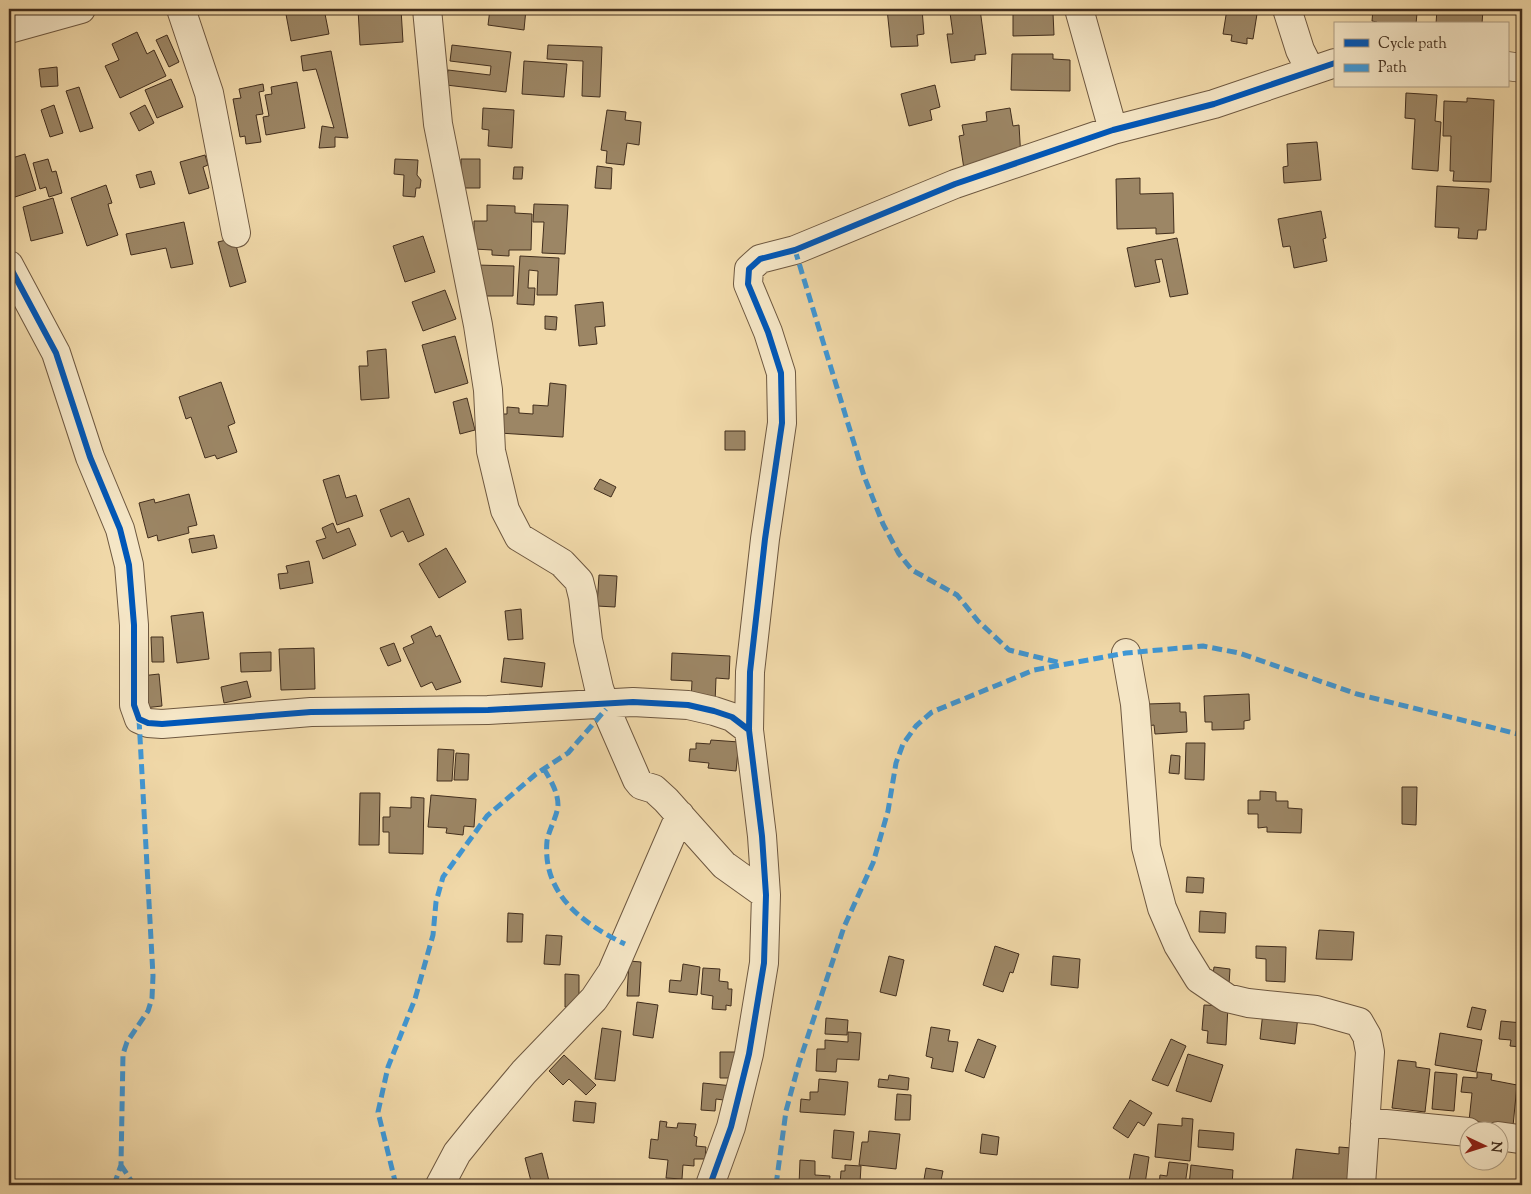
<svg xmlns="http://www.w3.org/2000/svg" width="1531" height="1194" viewBox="0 0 1531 1194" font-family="'Sorts Mill Goudy',serif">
  <rect width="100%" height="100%" fill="#f0d8a8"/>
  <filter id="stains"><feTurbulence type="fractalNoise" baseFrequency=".004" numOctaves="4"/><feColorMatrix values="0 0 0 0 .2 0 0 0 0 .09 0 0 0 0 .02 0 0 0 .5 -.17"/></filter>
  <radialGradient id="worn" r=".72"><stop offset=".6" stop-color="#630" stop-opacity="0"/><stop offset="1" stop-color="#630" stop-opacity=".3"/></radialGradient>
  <path fill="#9c8665" stroke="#422e1d" d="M 285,9 L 324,9 L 329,34 L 291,41 Z
    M 358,9 L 401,9 L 403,42 L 360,45 Z
    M 490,9 L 526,9 L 524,30 L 488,25 Z
    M 887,9 L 922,9 L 924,34 L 917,35 L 918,46 L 891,47 Z
    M 962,9 L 980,9 L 986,54 L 975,55 L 975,60 L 951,63 L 947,34 L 953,34 L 950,13 L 962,12 Z
    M 1227,9 L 1247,9 L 1247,12 L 1257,14 L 1253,39 L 1247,38 L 1247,44 L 1231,41 L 1232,35 L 1223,34 Z
    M 1373,9 L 1422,9 L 1421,14 L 1417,13 L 1416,24 L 1377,24 L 1377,22 L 1372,21 Z
    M 1437,9 L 1483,9 L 1482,24 L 1436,24 Z
    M 1053,13 L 1054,35 L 1013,36 L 1013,14 Z
    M 137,32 L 147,54 L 154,50 L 166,76 L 120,98 L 105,66 L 119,60 L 112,44 Z
    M 167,35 L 179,62 L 169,67 L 156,40 Z
    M 452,45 L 511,52 L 506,92 L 446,85 L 448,70 L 490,75 L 491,66 L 450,61 Z
    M 548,45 L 602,47 L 600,97 L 582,96 L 583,61 L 547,59 Z
    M 331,51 L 348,138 L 335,137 L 335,147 L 319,148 L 322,126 L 334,128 L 316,69 L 303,71 L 301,56 Z
    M 1012,54 L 1053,54 L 1053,59 L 1070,60 L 1070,91 L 1011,90 Z
    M 524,61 L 567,64 L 564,97 L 522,94 Z
    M 57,67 L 58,86 L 41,87 L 39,69 Z
    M 171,79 L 183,107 L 157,118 L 145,90 Z
    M 297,82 L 305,128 L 266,135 L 263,117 L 269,116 L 265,95 L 272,94 L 271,87 Z
    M 263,84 L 264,91 L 259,92 L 263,114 L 256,115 L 261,142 L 246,144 L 245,136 L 240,137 L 233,99 L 241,98 L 239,89 Z
    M 935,85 L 940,107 L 930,110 L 932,120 L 909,126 L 901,94 Z
    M 79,87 L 93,128 L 80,132 L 66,91 Z
    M 1406,93 L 1437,95 L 1435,121 L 1441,122 L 1438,171 L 1412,169 L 1415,119 L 1405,118 Z
    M 1467,98 L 1494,100 L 1491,182 L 1453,181 L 1454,171 L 1450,171 L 1451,136 L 1443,136 L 1444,101 L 1467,102 Z
    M 54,105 L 63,133 L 50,137 L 41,110 Z
    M 145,105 L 154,123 L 139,131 L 130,113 Z
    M 483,108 L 514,110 L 512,148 L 488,146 L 489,130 L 482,129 Z
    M 1010,108 L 1013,126 L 1019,125 L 1021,159 L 964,169 L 959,136 L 964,135 L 962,125 L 987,121 L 986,112 Z
    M 607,110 L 626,112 L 625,120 L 641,122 L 639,145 L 627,143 L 624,165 L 606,163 L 607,151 L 601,150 Z
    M 1317,142 L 1321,180 L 1284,183 L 1283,167 L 1288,166 L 1287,144 Z
    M 25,154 L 36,190 L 9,199 L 9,159 Z
    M 205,155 L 208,165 L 203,167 L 209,188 L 189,194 L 180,162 Z
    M 48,159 L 52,172 L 56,171 L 62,193 L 49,197 L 46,187 L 40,189 L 33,163 Z
    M 395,159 L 418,160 L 417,175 L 421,180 L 420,188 L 416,188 L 415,197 L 403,196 L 404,175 L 394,174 Z
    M 461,159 L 480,159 L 480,188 L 461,188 Z
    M 597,166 L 612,168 L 611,189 L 595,188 Z
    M 514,167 L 523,167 L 522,179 L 513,179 Z
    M 151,171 L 155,184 L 140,188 L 136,175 Z
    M 1140,178 L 1140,194 L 1173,193 L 1174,233 L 1156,234 L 1156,228 L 1117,229 L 1116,179 Z
    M 106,185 L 112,203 L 108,204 L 110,212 L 118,235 L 87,246 L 71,198 Z
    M 1437,186 L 1489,189 L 1486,230 L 1478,230 L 1477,239 L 1458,238 L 1459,228 L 1435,227 Z
    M 53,198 L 63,233 L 31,241 L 23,207 Z
    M 534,204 L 568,205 L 565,254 L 542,253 L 544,222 L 533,222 Z
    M 487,205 L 515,206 L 515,213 L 532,214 L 531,250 L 509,250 L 509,256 L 492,255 L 492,250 L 474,249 L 474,221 L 487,221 Z
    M 1321,211 L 1326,238 L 1323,239 L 1327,261 L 1294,268 L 1290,246 L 1283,247 L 1278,219 Z
    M 184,222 L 193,264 L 171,268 L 166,248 L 131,255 L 126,234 Z
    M 423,236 L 435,272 L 405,282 L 393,246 Z
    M 234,238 L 246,282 L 230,287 L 218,242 Z
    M 1177,238 L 1188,294 L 1170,297 L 1162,259 L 1155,260 L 1160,282 L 1135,287 L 1127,248 Z
    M 520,256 L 559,258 L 557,295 L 537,295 L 538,271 L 529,270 L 528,288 L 535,288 L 534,305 L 517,304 Z
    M 476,265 L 514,266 L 513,296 L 476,296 Z
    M 445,290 L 456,319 L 423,331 L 412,302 Z
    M 603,302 L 605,326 L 595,327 L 597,344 L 579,346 L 575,305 Z
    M 545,316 L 557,317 L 556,330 L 545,329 Z
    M 455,336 L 468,383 L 435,393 L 422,345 Z
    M 386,349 L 389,398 L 361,400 L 359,366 L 368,366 L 367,351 Z
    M 221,382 L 235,423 L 228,426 L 237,452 L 217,459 L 215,455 L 205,458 L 191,417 L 186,419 L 179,397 Z
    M 550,383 L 566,385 L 563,437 L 499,433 L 500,414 L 507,414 L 507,407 L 519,408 L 519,413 L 533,414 L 533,405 L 548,406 Z
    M 467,398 L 475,430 L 460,434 L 453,402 Z
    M 725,431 L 745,431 L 745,450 L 725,450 Z
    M 339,475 L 346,498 L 356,495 L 363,516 L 337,525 L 323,480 Z
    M 600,479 L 616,487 L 611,497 L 594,489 Z
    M 189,494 L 197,525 L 188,527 L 189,533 L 158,541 L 157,535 L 148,538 L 139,503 L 154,499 L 155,503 Z
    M 409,498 L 424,535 L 408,542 L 403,531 L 391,537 L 380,510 Z
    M 333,523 L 337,533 L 349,528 L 356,545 L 323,559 L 316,541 L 326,538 L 322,528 Z
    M 214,535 L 217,548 L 192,553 L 189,539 Z
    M 446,548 L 466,582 L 439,598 L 419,564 Z
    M 309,561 L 313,583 L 280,589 L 278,574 L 288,573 L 286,566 Z
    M 599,575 L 617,576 L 615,607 L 597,606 Z
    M 521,609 L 523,639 L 508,640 L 505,611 Z
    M 203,612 L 209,659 L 177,663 L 171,616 Z
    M 431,626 L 436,637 L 440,635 L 461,682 L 436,690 L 432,682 L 421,687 L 403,648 L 414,643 L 411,636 Z
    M 151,637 L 163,637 L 164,662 L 152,662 Z
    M 394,643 L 401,661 L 388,666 L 380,648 Z
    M 314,648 L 315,689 L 281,690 L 279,649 Z
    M 271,652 L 271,671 L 241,672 L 240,653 Z
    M 672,653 L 730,656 L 729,679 L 716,678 L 715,703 L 691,701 L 692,681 L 671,680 Z
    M 504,658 L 545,663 L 542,687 L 501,682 Z
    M 159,674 L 162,706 L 144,708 L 141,676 Z
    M 247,681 L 251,697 L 224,703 L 221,687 Z
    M 1249,694 L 1250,720 L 1244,721 L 1244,729 L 1212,730 L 1212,722 L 1205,722 L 1204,696 Z
    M 1180,703 L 1180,712 L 1186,712 L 1187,732 L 1155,734 L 1154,725 L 1148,726 L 1147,704 Z
    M 711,740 L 739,742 L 736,771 L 708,768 L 709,763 L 689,761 L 690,749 L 696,749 L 696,743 L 710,744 Z
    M 1186,743 L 1205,743 L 1204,780 L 1185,779 Z
    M 438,749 L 454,750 L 452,781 L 437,781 Z
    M 456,753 L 469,754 L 468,780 L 454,780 Z
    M 1171,755 L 1180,756 L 1179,774 L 1169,773 Z
    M 1402,787 L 1417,787 L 1416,825 L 1402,824 Z
    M 1260,791 L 1276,792 L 1276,801 L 1288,801 L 1288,808 L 1302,809 L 1301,833 L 1267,832 L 1267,827 L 1258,828 L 1258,814 L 1248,814 L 1248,800 L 1260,800 Z
    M 360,793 L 380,793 L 379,845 L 359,845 Z
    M 431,795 L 476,799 L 474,827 L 464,826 L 463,835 L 446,833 L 447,828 L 428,827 Z
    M 411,797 L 424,798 L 423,854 L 389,853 L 389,832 L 383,832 L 383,817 L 390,817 L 390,807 L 411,808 Z
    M 1187,877 L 1204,878 L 1203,893 L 1186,892 Z
    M 1200,911 L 1226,913 L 1225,933 L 1199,932 Z
    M 508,913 L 523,914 L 522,942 L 507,942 Z
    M 1319,930 L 1354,932 L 1352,960 L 1316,959 Z
    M 546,935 L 562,936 L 560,965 L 544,964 Z
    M 995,946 L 1019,954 L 1013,973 L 1010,972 L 1003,992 L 983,985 Z
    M 1256,946 L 1286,947 L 1285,982 L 1266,981 L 1266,959 L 1256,958 Z
    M 889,956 L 904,960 L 896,996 L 880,992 Z
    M 1053,956 L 1080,959 L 1078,988 L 1051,985 Z
    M 629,961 L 641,962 L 639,996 L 627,996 Z
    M 683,964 L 700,967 L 697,995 L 669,992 L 670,980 L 681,981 Z
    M 1214,967 L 1230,969 L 1229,984 L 1212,983 Z
    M 703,968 L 720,969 L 719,981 L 728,982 L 728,989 L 732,989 L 731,1006 L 726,1005 L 726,1010 L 712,1009 L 713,996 L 701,994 Z
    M 565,974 L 579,975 L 579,1007 L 565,1007 Z
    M 637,1002 L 658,1005 L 653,1038 L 633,1035 Z
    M 1204,1005 L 1228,1006 L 1226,1045 L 1207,1043 L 1208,1031 L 1202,1030 Z
    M 1472,1007 L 1486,1010 L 1481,1030 L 1467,1027 Z
    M 1263,1012 L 1298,1016 L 1295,1044 L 1260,1039 Z
    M 826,1018 L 848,1020 L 847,1035 L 825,1034 Z
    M 1501,1021 L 1522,1023 L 1522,1047 L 1510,1046 L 1511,1040 L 1499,1039 Z
    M 931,1027 L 950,1030 L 948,1041 L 958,1042 L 953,1072 L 931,1068 L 933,1058 L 926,1056 Z
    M 602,1028 L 621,1031 L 615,1081 L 595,1079 Z
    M 848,1032 L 861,1033 L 859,1060 L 837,1059 L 836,1072 L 816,1071 L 817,1049 L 825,1049 L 825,1040 L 848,1042 Z
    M 1440,1033 L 1482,1040 L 1476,1072 L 1435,1065 Z
    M 978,1039 L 996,1046 L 984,1078 L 965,1071 Z
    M 1171,1039 L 1186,1046 L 1168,1086 L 1152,1080 Z
    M 720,1052 L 739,1052 L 739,1078 L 720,1078 Z
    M 1188,1054 L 1223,1065 L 1211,1102 L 1176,1091 Z
    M 564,1055 L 596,1085 L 586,1095 L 569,1079 L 563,1085 L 549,1071 Z
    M 1398,1060 L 1416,1062 L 1416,1067 L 1430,1069 L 1425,1112 L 1392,1108 Z
    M 1435,1072 L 1457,1074 L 1454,1111 L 1432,1109 Z
    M 1477,1072 L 1492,1074 L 1491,1080 L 1517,1085 L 1513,1126 L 1469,1121 L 1472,1093 L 1461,1092 L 1463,1077 L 1477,1078 Z
    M 889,1075 L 909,1078 L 908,1090 L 878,1087 L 879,1079 L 888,1080 Z
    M 819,1079 L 848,1082 L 845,1115 L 800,1112 L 801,1099 L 810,1100 L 810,1092 L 818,1092 Z
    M 703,1083 L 733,1086 L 731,1101 L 716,1099 L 715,1111 L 701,1110 Z
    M 897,1094 L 911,1095 L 910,1120 L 895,1120 Z
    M 1130,1100 L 1152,1113 L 1144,1126 L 1138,1122 L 1128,1138 L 1113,1128 Z
    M 575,1101 L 596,1103 L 594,1123 L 573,1121 Z
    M 1182,1118 L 1193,1119 L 1190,1161 L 1155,1157 L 1158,1124 L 1182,1126 Z
    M 660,1121 L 667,1122 L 666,1127 L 677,1128 L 678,1123 L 696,1124 L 694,1136 L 697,1137 L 696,1146 L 706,1147 L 705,1159 L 694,1159 L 694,1166 L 683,1165 L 682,1179 L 666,1178 L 668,1160 L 649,1158 L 651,1139 L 658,1140 Z
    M 834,1130 L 854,1132 L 851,1160 L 832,1158 Z
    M 1199,1130 L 1234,1133 L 1233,1150 L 1198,1147 Z
    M 869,1131 L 900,1134 L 896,1169 L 859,1165 L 862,1142 L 868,1142 Z
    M 982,1134 L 999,1137 L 997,1155 L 980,1153 Z
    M 1339,1147 L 1352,1148 L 1348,1185 L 1292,1185 L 1296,1149 L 1339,1154 Z
    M 542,1153 L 550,1185 L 532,1185 L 525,1158 Z
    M 1134,1154 L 1149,1157 L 1145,1184 L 1129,1181 Z
    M 800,1160 L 815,1161 L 815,1175 L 830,1176 L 829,1185 L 799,1185 Z
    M 1169,1162 L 1188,1164 L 1185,1185 L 1159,1185 L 1160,1175 L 1167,1176 Z
    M 845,1165 L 861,1166 L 860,1183 L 864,1185 L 840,1185 L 841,1171 L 845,1171 Z
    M 1191,1165 L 1233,1170 L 1232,1185 L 1189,1185 Z
    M 926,1168 L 943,1171 L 940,1185 L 923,1185 Z
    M 1442,1181 L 1465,1182 L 1465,1185 L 1442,1185 Z"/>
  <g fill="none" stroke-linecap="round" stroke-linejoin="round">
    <defs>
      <path id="street" d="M 181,9 L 209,93 L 236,233
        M 427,9 L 438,124 L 478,325 L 488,390 L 491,451 L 505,510 L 519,537 L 562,563 L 579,581 L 583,597 L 588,640 L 599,688 L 606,709 L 637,780 L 641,785 L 654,789 L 666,800 L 724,865 L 766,895
        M 1079,9 L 1113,130
        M 1287,9 L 1300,50 L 1310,70
        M 9,29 L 81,9
        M 1507,66 L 1522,68
        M 9,265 L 56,353 L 90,457 L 120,529 L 129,565 L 134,625 L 134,705 L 139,719 L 148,723 L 162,724 L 311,712 L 488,710 L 633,702 L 688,705 L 714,711 L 732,717 L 749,730
        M 1126,653 L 1135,704 L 1146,847 L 1162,908 L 1178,945 L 1199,979 L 1227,998 L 1248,1003 L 1316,1010 L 1359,1022 L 1367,1036 L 1370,1052 L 1361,1185
        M 1365,1122 L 1468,1132
        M 1498,1136 L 1519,1139
        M 440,1185 L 457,1153 L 482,1122 L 524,1072 L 594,999 L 612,972 L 680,815
        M 710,1185 L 731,1127 L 749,1054 L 764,963 L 766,895 L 762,836 L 749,730 L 750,672 L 765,539 L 782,423 L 781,373 L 768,332 L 748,284 L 749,269 L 760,259 L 795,250 L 955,184 L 1113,130 L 1214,104 L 1335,63"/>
    </defs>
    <use href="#street" stroke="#6e5840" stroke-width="30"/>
    <use href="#street" stroke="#f5e6c6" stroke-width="28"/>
    <path stroke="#3f97d5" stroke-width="5" stroke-dasharray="10 5" stroke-linecap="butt" d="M 795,250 L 864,476 L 883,524 L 899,554 L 912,570 L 957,595 L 978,621 L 1009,650 L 1061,663
      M 544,769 C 550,779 558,792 558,805 C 557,817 549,829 547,841 C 542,894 583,924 625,944
      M 121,1165 L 134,1185
      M 114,1185 L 121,1165 L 123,1054 L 127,1042 L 148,1011 L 152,998 L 153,976 L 139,719
      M 396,1185 L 378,1112 L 388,1067 L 415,999 L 433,935 L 436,902 L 443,877 L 487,816 L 536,774 L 568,753 L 606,709
      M 776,1185 L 786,1111 L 799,1063 L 844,927 L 873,863 L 888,811 L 896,763 L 903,744 L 916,726 L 932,712 L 1034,670 L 1126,653 L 1203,646 L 1239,653 L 1357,694 L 1522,735"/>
    <defs>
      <path id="cycleway" d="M 9,265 L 56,353 L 90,457 L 120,529 L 129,565 L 134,625 L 134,705 L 139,719 L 148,723 L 162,724 L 311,712 L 488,710 L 633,702 L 688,705 L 714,711 L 732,717 L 749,730
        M 710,1185 L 731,1127 L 749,1054 L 764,963 L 766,895 L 762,836 L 749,730 L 750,672 L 765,539 L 782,423 L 781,373 L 768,332 L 748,284 L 749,269 L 760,259 L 795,250 L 955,184 L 1113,130 L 1214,104 L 1335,63"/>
    </defs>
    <use href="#cycleway" stroke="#f5e6c6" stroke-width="9"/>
    <use href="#cycleway" stroke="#0057b8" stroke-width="6"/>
  </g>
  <rect width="1531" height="1194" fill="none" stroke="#f0d8a8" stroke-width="30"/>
  <rect x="10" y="10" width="1511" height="1174" fill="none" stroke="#422e1d" stroke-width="2.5"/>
  <rect x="15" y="15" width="1501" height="1164" fill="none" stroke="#422e1d"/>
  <rect x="1334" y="22" width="175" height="65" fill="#f5e6c6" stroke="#ad9c82"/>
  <rect x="1344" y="39" width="25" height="8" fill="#0057b8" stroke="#ad9c82"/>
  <text x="1378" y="48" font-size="15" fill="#422e1d">Cycle path</text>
  <rect x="1344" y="64" width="25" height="8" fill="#3f97d5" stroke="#ad9c82"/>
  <text x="1378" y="72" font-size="15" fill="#422e1d">Path</text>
  <g transform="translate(1484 1146) rotate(94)"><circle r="24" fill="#f5e6c6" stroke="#ad9c82"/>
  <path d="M0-4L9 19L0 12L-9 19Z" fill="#8f2418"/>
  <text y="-8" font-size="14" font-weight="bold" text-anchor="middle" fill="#422e1d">N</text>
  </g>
  <rect width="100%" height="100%" filter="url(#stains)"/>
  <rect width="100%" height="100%" fill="url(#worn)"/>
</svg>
